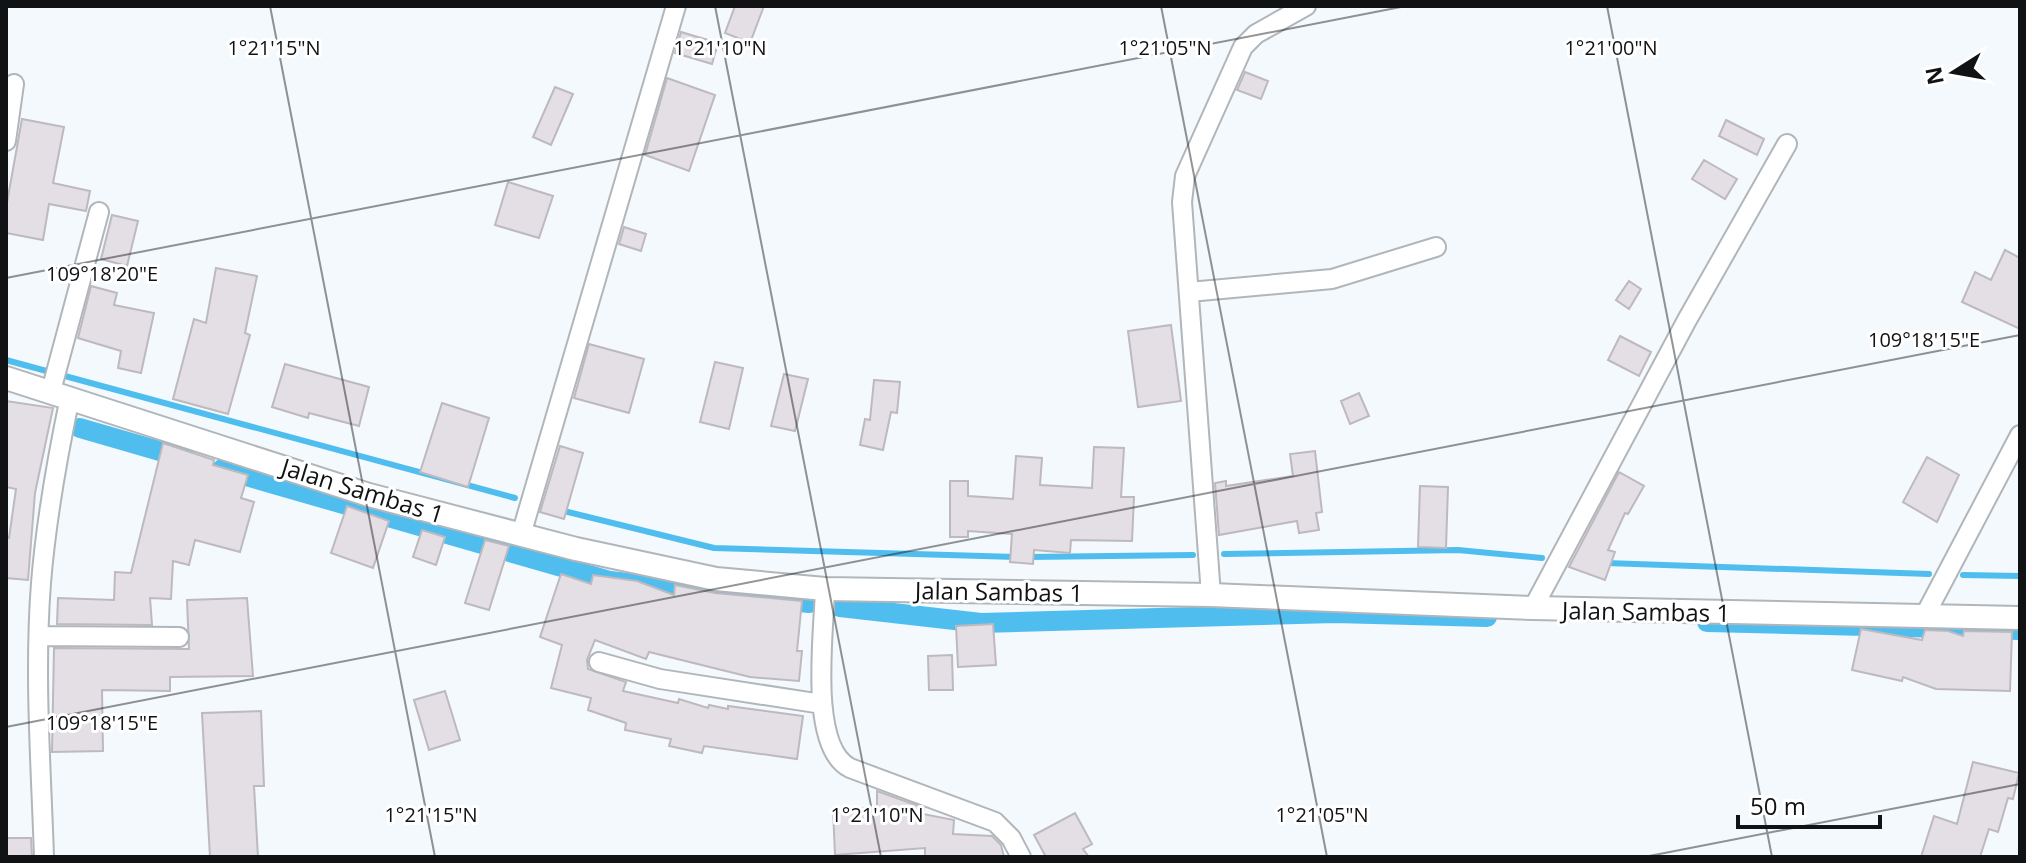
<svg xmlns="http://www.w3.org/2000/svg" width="2026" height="863" viewBox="0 0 2026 863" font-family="'Open Sans',sans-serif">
  <rect width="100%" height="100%" fill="#f3f9fd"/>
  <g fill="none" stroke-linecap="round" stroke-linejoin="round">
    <path stroke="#50bdef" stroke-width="6" d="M 6,360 L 515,498
      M 560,510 L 714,548 L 1016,557
      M 1224,554 L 1458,550 L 1542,558
      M 1028,557 L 1193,555
      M 1606,563 L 1929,574
      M 1963,575 L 2020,576"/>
    <path stroke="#50bdef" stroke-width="20" d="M 80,428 L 187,459
      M 222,469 L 610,581 L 809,603
      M 840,607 L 981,623 L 1335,613 L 1487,617
      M 1707,622 L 2020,630"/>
  </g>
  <path fill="#e4dfe4" stroke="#bdb9be" stroke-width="2" d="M 735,6 L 764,6 L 750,43 L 725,33 Z
    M 681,32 L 718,43 L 712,64 L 675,53 Z
    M 1245,72 L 1268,81 L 1261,99 L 1237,90 Z
    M 667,78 L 715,95 L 689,171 L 645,155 Z
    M 555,87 L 573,94 L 551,145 L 533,137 Z
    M 22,119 L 64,127 L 53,183 L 90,191 L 86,211 L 49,204 L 43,240 L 6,233 L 6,208 Z
    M 1726,120 L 1764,139 L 1757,155 L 1719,136 Z
    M 1704,160 L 1737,179 L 1725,199 L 1692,179 Z
    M 508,182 L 553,196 L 539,238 L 495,225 Z
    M 112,215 L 138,221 L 127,266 L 101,259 Z
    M 624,227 L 646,234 L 641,251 L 619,244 Z
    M 2005,250 L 2020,258 L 2020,329 L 1962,302 L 1975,272 L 1991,280 Z
    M 216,268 L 257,276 L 245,333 L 250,335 L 228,414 L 173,399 L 194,319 L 206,323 Z
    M 1629,281 L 1641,289 L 1629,309 L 1616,300 Z
    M 91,286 L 117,293 L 114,305 L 154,313 L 141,373 L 118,368 L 121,351 L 78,338 Z
    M 1171,325 L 1181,401 L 1138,407 L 1128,331 Z
    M 1620,336 L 1651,352 L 1639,376 L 1608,360 Z
    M 589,344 L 644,359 L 629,413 L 574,398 Z
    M 715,362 L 743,368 L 729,429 L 700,422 Z
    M 285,364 L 369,387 L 359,426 L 309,413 L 308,418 L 272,407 Z
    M 784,374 L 808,379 L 795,431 L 771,426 Z
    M 874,380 L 900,382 L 897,413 L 891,412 L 883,450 L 860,445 L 865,419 L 870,420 Z
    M 1359,393 L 1369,416 L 1350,424 L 1341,401 Z
    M 6,401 L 53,408 L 35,493 L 28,580 L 6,578 L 6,537 L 9,538 L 16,489 L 6,487 Z
    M 442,403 L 489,418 L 468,487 L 420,472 Z
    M 163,443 L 214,460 L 213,465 L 248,475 L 241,498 L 254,502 L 240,552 L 195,540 L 189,565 L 173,561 L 171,599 L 150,598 L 152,625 L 57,624 L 58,598 L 114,600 L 115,572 L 131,573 Z
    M 560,446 L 583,453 L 564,519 L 540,512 Z
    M 1094,447 L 1124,448 L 1121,497 L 1134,497 L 1132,541 L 1071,540 L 1070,553 L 1034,550 L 1033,564 L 1010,562 L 1012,534 L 968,531 L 968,537 L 950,537 L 950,481 L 968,481 L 968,496 L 1013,499 L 1016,456 L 1042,458 L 1040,485 L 1092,488 Z
    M 1315,451 L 1322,512 L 1316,513 L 1319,530 L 1299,533 L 1297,521 L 1219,535 L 1215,483 L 1226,481 L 1226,486 L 1293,476 L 1290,454 Z
    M 1927,457 L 1959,475 L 1937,522 L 1903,502 Z
    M 1619,472 L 1644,486 L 1628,514 L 1625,513 L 1608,550 L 1615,552 L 1605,580 L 1569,567 Z
    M 1420,486 L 1448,487 L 1446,548 L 1418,547 Z
    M 347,506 L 389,521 L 373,568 L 331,553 Z
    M 422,530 L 445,537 L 436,565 L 413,557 Z
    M 485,540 L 509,546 L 489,610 L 465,603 Z
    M 561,574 L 591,584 L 593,575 L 637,581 L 674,595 L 675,585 L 715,593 L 802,601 L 797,651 L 802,651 L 799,681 L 750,677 L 649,652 L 646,659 L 595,640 L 587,660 L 588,669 L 626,682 L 623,691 L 678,703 L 679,699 L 708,708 L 709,705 L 728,709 L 728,706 L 803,716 L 797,759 L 704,746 L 702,753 L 669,746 L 671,739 L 625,730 L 626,723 L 588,710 L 591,698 L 551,688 L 562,645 L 540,637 Z
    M 247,598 L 253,676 L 170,677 L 170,691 L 102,690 L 103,751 L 52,752 L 54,648 L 189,649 L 187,600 Z
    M 993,624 L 996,665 L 958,667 L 956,626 Z
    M 1861,629 L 1922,640 L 1925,630 L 1948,631 L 1963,636 L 1964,631 L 2012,632 L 2010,691 L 1936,689 L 1903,677 L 1902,681 L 1852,670 Z
    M 952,655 L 953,690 L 929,690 L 928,656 Z
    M 445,691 L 460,740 L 429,750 L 414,700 Z
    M 261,711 L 264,786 L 254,786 L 258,857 L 210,857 L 202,713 Z
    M 1973,762 L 2019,773 L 2013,799 L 2008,798 L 1998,832 L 1989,829 L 1980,857 L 1921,857 L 1934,816 L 1957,824 Z
    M 877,791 L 924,808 L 923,814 L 954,820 L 953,834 L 992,836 L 1001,845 L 1004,857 L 925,857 L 925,848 L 835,855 L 833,809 L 877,808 Z
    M 1075,813 L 1092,844 L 1083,849 L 1089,857 L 1046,857 L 1034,835 Z
    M 6,838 L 31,838 L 32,857 L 6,857 Z"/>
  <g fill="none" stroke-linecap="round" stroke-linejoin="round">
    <defs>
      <path id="minor" d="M 6,141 L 14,84
        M 1189,292 L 1332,279 L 1436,247
        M 51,391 L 99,212
        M 521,535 L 676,6
        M 825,589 C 824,631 808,747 850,768 L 995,822 L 1011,838 L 1021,857
        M 1211,595 L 1182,202 L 1185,176 L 1243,47 L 1256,34 L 1306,6
        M 1533,608 L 1687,320 L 1787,144
        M 1924,617 L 2020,435
        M 39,636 L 179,637
        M 599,662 L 660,679 L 822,704
        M 44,857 C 41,766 34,674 41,583 C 46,521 57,459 70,397"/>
      <path id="tertiary" d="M 6,378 L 369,495 L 576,549 L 716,579 L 825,589 L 1211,595 L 1533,608 L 2020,618"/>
    </defs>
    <use href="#minor" stroke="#b0b6ba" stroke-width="22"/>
    <use href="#tertiary" stroke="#b0b6ba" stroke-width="26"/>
    <use href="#minor" stroke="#fff" stroke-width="18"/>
    <use href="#tertiary" stroke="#fff" stroke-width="22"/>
  </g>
  <path fill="none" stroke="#111214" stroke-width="2" stroke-opacity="0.45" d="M 270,6 L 435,857M 715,6 L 881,857M 1161,6 L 1327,857M 1607,6 L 1772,857M 6,278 L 1406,6M 6,727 L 2020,335M 1644,857 L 2020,784"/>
  <g text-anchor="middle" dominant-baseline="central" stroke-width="6" stroke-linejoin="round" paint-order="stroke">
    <g font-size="24" fill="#111214" stroke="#fff">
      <text transform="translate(363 490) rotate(17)">Jalan Sambas 1</text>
      <text transform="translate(999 591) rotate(1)">Jalan Sambas 1</text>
      <text transform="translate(1646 611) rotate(1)">Jalan Sambas 1</text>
    </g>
  </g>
  <g font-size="20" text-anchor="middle" fill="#111214" stroke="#fff" stroke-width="6" stroke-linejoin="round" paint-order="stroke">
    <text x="274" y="55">1°21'15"N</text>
    <text x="720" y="55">1°21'10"N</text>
    <text x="1165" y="55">1°21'05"N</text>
    <text x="1611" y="55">1°21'00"N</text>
    <text x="102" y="281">109°18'20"E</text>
    <text x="1924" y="347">109°18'15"E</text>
    <text x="102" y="730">109°18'15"E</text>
    <text x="431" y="822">1°21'15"N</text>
    <text x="877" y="822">1°21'10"N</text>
    <text x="1322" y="822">1°21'05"N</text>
  </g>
  <rect width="2026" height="863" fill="none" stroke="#111214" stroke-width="16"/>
  <g transform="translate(1954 72) rotate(259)" stroke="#ffffff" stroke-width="6" paint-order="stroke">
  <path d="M0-6L14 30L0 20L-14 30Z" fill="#111214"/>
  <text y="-12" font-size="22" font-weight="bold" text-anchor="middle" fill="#111214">N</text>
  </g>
  <path d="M1738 815v12h142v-12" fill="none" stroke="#111214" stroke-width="4"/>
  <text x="1750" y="815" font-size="24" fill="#111214" stroke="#ffffff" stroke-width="6" paint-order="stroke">50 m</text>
</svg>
